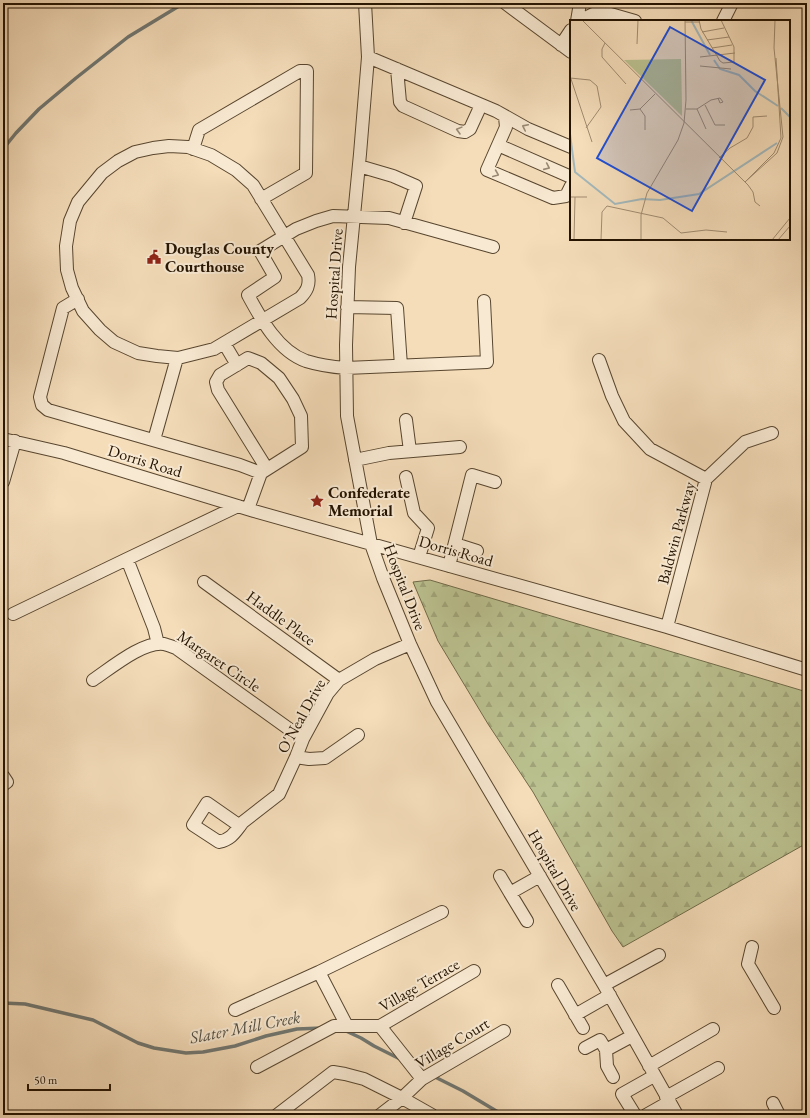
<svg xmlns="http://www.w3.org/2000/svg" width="810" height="1118" viewBox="0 0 810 1118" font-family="'EB Garamond',serif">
  <defs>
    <pattern id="forest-firs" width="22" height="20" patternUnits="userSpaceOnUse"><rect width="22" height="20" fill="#bbc190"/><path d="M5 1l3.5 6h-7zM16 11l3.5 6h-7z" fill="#a1a57a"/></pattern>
  </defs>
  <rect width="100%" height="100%" fill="#f5ddba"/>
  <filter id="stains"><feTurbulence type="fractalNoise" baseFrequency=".005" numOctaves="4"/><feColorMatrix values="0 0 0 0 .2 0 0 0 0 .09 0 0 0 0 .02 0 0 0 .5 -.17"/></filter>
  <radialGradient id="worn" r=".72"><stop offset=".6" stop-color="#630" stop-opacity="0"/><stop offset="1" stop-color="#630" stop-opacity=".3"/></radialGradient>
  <path fill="url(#forest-firs)" stroke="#706a48" d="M 430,580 L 807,692 L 807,843 L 623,947 L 612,931 L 533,792 L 488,724 L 438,641 L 413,582 Z"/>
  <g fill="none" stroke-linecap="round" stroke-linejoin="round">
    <path stroke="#707671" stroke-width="3.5" d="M 3,149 L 16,133 L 39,109 L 76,78 L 128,37 L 184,3
      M 3,1003 L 25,1004 L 93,1020 L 138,1043 L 154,1048 L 186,1053 L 203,1052 L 235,1046 L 266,1036 L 297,1029 L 322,1028
      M 346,1031 L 361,1038 L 374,1046 L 402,1060
      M 433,1076 L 463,1091 L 503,1115"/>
    <defs>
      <path id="minor" d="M 365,3 L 368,57 L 360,154 L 349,267 L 346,345 L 347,416 L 371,544 L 383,578 L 410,644 L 437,702 L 604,985 L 677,1115
        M 505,3 L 571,52
        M 577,21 L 580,3
        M 579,21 L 593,14 L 607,13 L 635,21
        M 723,21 L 732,3
        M 561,45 L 571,30
        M 368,57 L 496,111 L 528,129 L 571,147
        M 397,69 L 400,102 L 403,106 L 458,131 L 465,132 L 470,129 L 481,105
        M 505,117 L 506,127 L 487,170 L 553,198 L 566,196 L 571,186
        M 498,145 L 571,177
        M 169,146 L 188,147 L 211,155 L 236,170 L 253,185 L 308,275 C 310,285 307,291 300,298 L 214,349 L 178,358 L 157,356 L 138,353 L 114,342 L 100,330 L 83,311 L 72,288 L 67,270 L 66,246 L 70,221 L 78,202 L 102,173 L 118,161 L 135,152 L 153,148 Z
        M 193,149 L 199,130 L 300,71 L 307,71 L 306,173 L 261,199
        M 359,166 L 393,176 L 416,186 L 404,223
        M 78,299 L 63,308 L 40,397 L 42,405 L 48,410 L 240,465 L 261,473
        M 484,301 L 487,362 L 346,368 C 333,367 319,365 306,361 C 278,351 261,319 248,295 L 275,277 L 260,251 L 296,229 L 316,221 L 333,216 L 389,218 L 493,247
        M 347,307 L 397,308 L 401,366
        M 224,343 L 237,365
        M 599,360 L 612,396 L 624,421 L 650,449 L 706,479
        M 406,420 L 410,451
        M 3,439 L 64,453 L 254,511 L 667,627 L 807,670
        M 154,440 L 177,358
        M 355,460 L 389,453 L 460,447
        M 406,477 L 414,513 L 428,528 L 419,557
        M 3,482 L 15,441
        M 248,509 L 261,473 L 302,447 L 301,416 L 293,399 L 279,378 L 261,363 L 248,358 L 220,375 L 216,382 L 218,390 L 267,469
        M 455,544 L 477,551
        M 449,566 L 472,475 L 495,482
        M 204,582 L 339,680
        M 13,614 L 127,559
        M 667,627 L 706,479 L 745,442 L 772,433
        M 158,644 L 154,628 L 127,559 L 238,506
        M 93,680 C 111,668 143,641 164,644 C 168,645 173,647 176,648 L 303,739
        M 296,757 L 309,759 L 325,758 L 358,735
        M 3,776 L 7,782 L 3,785
        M 240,826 L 207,803 L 193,825 L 219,842 C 232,839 235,832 243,822 L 279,794 L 296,757 L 303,739 L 328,693 L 339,680 L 375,659 L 410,644
        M 500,876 L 510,893
        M 527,921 L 510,893 L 540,876
        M 752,947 L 748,964 L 774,1008
        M 319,972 L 347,1026
        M 558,985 L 583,1028
        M 604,985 L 659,955
        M 235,1010 L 319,972 L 442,912
        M 575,1015 L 610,995
        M 380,1026 L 422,1079
        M 585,1048 L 600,1040 L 606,1050 L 607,1066 L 613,1077
        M 606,1050 L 632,1036
        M 649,1066 L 713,1029
        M 257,1067 L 334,1026 L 380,1026 L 474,971
        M 666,1097 L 718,1068
        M 773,1103 L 779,1115
        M 277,1115 L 333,1072 L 345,1074 L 364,1079 L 402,1098 L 432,1115
        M 380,1115 L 402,1098 L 422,1079 L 504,1031
        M 635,1115 L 622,1094 L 654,1076
        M 646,1115 L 669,1102"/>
    </defs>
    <use href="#minor" stroke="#58462f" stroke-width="14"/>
    <use href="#minor" stroke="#f8e9d2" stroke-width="12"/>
  </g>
  <defs><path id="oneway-chevron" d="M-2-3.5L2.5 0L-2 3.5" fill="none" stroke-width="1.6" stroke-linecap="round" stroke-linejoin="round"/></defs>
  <g stroke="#998974">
    <use href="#oneway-chevron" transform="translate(525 127) rotate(-154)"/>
    <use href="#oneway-chevron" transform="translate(459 130) rotate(-165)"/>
    <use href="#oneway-chevron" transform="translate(547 167) rotate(24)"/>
    <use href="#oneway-chevron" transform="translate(496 174) rotate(23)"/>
  </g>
  <defs>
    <symbol id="civic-bare" viewBox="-9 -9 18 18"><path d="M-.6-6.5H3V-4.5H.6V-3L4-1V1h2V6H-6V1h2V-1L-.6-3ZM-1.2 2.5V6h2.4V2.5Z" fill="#8f2418" stroke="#f8e9d2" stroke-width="2.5" paint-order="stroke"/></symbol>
    <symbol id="sight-bare" viewBox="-9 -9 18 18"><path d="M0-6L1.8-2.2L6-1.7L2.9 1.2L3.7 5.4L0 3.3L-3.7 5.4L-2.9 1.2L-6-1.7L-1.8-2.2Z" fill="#8f2418" stroke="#f8e9d2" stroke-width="2.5" paint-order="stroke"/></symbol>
  </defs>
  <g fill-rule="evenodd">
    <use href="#civic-bare" x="144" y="247" width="20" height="20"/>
    <use href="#sight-bare" x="307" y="491" width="20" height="20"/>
  </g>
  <g text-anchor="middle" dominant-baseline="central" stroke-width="4" stroke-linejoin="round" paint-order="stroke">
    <g font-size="16" font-weight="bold" fill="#241301" stroke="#f8e9d2" text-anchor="start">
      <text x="165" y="248">Douglas County<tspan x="165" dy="18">Courthouse</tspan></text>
      <text x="328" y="492">Confederate<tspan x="328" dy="18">Memorial</tspan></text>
    </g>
    <g font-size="16" fill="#241301" stroke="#f8e9d2">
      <text transform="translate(334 274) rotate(-86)">Hospital Drive</text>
      <text transform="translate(145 461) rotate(17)">Dorris Road</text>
      <text transform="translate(676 533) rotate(-75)">Baldwin Parkway</text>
      <text transform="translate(456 551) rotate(16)">Dorris Road</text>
      <text transform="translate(405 587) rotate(69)">Hospital Drive</text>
      <text transform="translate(281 618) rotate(36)">Haddle Place</text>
      <text transform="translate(219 661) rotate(34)">Margaret Circle</text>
      <text transform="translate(301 716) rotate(-61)">O'Neal Drive</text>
      <text transform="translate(555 870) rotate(60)">Hospital Drive</text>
      <text transform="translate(419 985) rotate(-30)">Village Terrace</text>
      <text transform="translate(452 1043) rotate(-31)">Village Court</text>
    </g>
    <g font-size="17" font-style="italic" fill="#504d42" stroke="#f8e9d2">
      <text transform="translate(245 1027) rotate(-11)">Slater Mill Creek</text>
    </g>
  </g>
  <g transform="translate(570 20)">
    <rect width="220" height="220" fill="#f5ddba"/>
    <path d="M 111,39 L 112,87 L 112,96 L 54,40 Z" fill="#bbc190"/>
    <path fill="none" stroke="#a3b8bc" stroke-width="2" d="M 121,0 L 140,35M 144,40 L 150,49 L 169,55 L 185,71 L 208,86M 211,88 L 220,97M 0,114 L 5,152 L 45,184 L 72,179 L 90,180 L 129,174 L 207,123"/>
    <path fill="none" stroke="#a18c70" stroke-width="1" d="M 12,0 L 178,165 L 183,172 L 185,182 L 190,186M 129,0 L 131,9 L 150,41 L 153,43 L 164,42 L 164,27 L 151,0M 115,2 L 129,2M 132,12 L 154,8M 137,20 L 159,17M 35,23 L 32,29 L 32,37 L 56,64M 67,24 L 68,0M 142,28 L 162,25M 130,37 L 165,33M 130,46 L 161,49M 0,56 L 22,122M 0,58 L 20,60 L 27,66 L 31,87 L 16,108M 135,85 L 145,105 L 155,105M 70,89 L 75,96 L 75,110M 116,89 L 127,89 L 141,80 L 150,78 L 153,82 L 150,83 L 148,78M 127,89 L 136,109M 60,90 L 70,89 L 85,74M 149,138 L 160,128 L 177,118 L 183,107 L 183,97 L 197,96M 175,162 L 207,133 L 213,117 L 204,28 L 205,0M 175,162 L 204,133 L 211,118 L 206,38M 0,177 L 17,177M 4,220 L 5,177M 31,220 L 32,192 L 37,186 L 93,198 L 111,213 L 136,210 L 157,212M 71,220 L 71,195 L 77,173 L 108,120 L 114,103 L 116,80 L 115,0M 202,220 L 220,198M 208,220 L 220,206"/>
    <path fill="#1d4ed8" fill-opacity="0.15" stroke="#1d4ed8" stroke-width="2" d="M 100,7 L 195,60 L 122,191 L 27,138 Z"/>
    <rect width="220" height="220" fill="none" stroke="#241301" stroke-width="2"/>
  </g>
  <rect width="810" height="1118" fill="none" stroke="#f5ddba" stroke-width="16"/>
  <rect x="4" y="4" width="802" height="1110" fill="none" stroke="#241301" stroke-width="2"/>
  <rect x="8" y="8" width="794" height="1102" fill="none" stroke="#241301"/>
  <path d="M28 1084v6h82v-6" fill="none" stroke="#241301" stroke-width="2"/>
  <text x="34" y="1084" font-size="12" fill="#241301" stroke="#f8e9d2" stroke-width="3" paint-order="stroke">50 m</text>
  <rect width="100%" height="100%" filter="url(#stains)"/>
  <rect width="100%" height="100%" fill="url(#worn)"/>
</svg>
